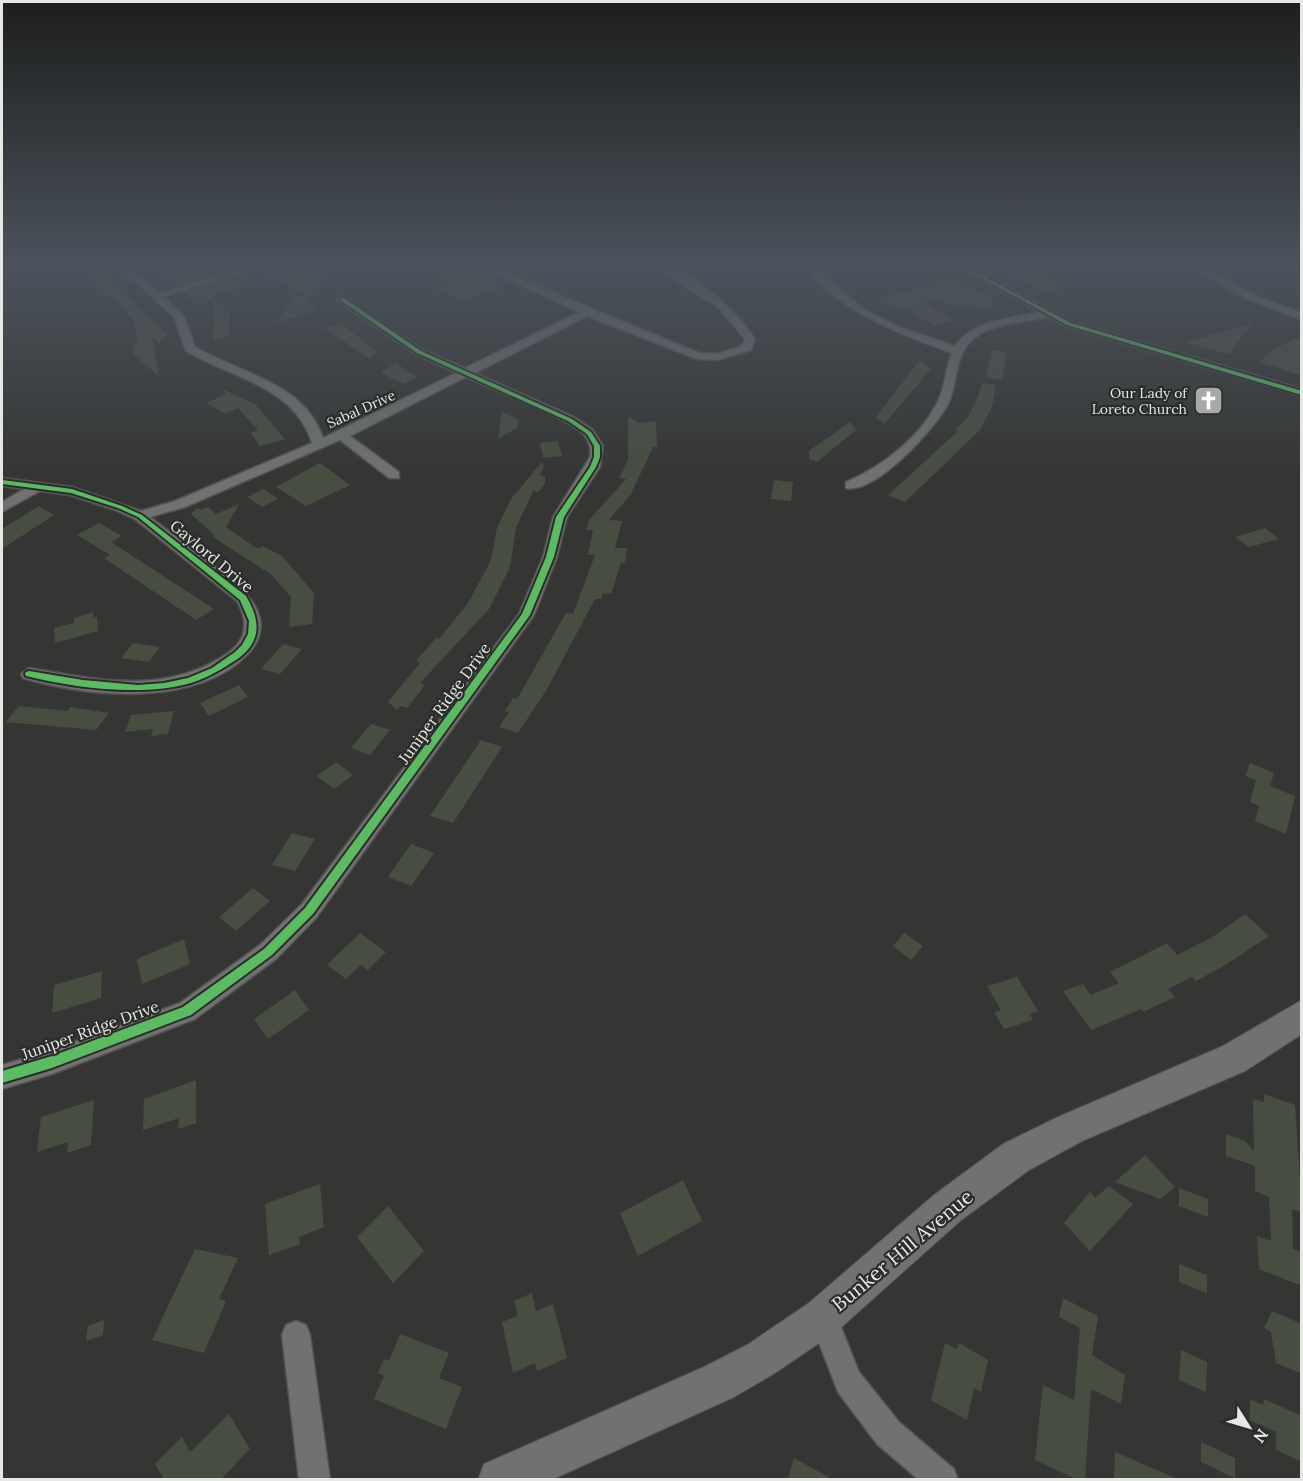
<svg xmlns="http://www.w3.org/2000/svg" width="1303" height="1481" viewBox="0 0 1303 1481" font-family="Lora,serif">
  <rect width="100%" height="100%" fill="#353634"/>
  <path fill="#484d42" d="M 93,267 L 97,267 L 167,334 L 159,343 L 152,336 L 159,376 L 135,356 L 133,346 L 138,344 L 133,319 L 86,274 Z
    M 154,267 L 217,267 L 224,271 L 176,286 Z
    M 285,267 L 330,267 L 308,298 L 267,273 Z
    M 1027,267 L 1062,285 L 1058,286 L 1062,288 L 1042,293 L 1007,271 Z
    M 462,269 L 501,287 L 464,301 L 435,288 L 450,283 L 438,277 Z
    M 234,278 L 246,286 L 213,296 L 229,314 L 229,336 L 214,340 L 214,300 L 197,305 L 184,293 Z
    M 955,279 L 994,300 L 990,311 L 919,299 L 954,320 L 934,326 L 907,309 L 901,312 L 875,299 Z
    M 297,294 L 319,310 L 276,323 Z
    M 340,323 L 376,351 L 370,359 L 324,328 Z
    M 1252,324 L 1228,354 L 1186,342 Z
    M 1302,336 L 1302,376 L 1259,362 L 1272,350 Z
    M 992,350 L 1007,352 L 1002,380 L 986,377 Z
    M 920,360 L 931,369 L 884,424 L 876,417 Z
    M 396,363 L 417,377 L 403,384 L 381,372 Z
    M 982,383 L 996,385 L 992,407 L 980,430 L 905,502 L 888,495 L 958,431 L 955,430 L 968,417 L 977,399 Z
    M 222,389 L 255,404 L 285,439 L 260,446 L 251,433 L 258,430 L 238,408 L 225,414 L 206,403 L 226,394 Z
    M 502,412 L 518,419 L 518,427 L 498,439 Z
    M 628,416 L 640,423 L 656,421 L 657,447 L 653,447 L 631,494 L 609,520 L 622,521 L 615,548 L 627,548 L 625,563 L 621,563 L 611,594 L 603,593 L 601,599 L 595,599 L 547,689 L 518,733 L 499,727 L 509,712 L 505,711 L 513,698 L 517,699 L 566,613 L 573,614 L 595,555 L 588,555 L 593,530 L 586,530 L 589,520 L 626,479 L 619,478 L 628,460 Z
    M 850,422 L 856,430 L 817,462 L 809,459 L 809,451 Z
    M 558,441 L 562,456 L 543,458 L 540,443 Z
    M 320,463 L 350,485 L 306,506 L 276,487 Z
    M 541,463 L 544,465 L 540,475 L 545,476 L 545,484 L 538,492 L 533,491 L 516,528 L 510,567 L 489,609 L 420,683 L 425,685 L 407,708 L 401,706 L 397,710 L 388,702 L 420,663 L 416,661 L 436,638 L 439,639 L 468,603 L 491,560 L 497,528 L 511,499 Z
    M 774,480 L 793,482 L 791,501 L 771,499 Z
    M 263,489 L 278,499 L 262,507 L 247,497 Z
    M 239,504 L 226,527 L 258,549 L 263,546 L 282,556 L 314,593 L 312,624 L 289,627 L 291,597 L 272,575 L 213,537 L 215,536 L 191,514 L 197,508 L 200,510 L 208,507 L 216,514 Z
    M 39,506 L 54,515 L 2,549 L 2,529 Z
    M 99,523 L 122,536 L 111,542 L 214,609 L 196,620 L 104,558 L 110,555 L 77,535 Z
    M 1265,528 L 1279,539 L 1249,547 L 1235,537 Z
    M 93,612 L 93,618 L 97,617 L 98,631 L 55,643 L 54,628 L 74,623 L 74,618 Z
    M 133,643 L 160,647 L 149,662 L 121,658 Z
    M 283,644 L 302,649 L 280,674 L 261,669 Z
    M 239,685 L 248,697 L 209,716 L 200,703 Z
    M 19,706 L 67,711 L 70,707 L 109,713 L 96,730 L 6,722 Z
    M 174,711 L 168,734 L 151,736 L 153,729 L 125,732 L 131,715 Z
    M 371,724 L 390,730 L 370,755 L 351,748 Z
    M 481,740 L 502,747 L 453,823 L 430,816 Z
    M 336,762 L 353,775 L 334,789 L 317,776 Z
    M 1250,763 L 1274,773 L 1270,786 L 1295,796 L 1286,834 L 1255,821 L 1259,806 L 1250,802 L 1256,780 L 1245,776 Z
    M 292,833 L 315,839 L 295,871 L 272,865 Z
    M 411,844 L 434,853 L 411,886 L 388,877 Z
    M 253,888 L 270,901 L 236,931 L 219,917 Z
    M 1245,914 L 1269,936 L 1224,966 L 1196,981 L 1192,977 L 1168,989 L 1175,997 L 1143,1012 L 1141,1009 L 1091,1030 L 1063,991 L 1083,984 L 1091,995 L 1119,983 L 1110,972 L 1167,943 L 1177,955 L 1211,938 Z
    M 360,933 L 386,952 L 368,970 L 361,965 L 346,979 L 327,965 Z
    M 904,933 L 923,946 L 911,960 L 893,946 Z
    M 184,939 L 190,964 L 142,984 L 137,959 Z
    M 102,971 L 101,998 L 52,1013 L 54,985 Z
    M 1017,977 L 1038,1011 L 1030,1014 L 1033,1020 L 1004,1029 L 994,1012 L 1001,1010 L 987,986 Z
    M 295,990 L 309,1010 L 268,1039 L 254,1019 Z
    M 196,1080 L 196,1123 L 178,1129 L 179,1118 L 143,1130 L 144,1099 Z
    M 1264,1094 L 1295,1105 L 1302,1213 L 1292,1209 L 1293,1249 L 1302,1252 L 1302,1286 L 1259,1269 L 1257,1236 L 1271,1241 L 1269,1197 L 1255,1191 L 1255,1166 L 1226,1156 L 1226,1134 L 1245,1141 L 1254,1151 L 1253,1099 L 1264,1102 Z
    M 94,1100 L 91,1145 L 67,1153 L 68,1142 L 37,1152 L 41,1117 Z
    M 1145,1155 L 1175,1187 L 1160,1199 L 1115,1182 Z
    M 683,1180 L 702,1221 L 638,1256 L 620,1213 Z
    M 320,1184 L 324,1227 L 299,1237 L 300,1244 L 269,1255 L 265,1204 Z
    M 1109,1186 L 1133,1204 L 1090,1251 L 1064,1223 L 1090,1192 L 1095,1198 Z
    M 1179,1188 L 1208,1199 L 1208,1217 L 1179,1206 Z
    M 388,1206 L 424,1251 L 393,1283 L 357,1237 Z
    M 195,1249 L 238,1258 L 219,1299 L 226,1301 L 204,1353 L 152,1340 Z
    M 1179,1264 L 1207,1275 L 1207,1293 L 1179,1282 Z
    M 532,1293 L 536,1311 L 553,1304 L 567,1358 L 537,1371 L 535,1363 L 513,1373 L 502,1322 L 518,1316 L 514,1301 Z
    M 1063,1298 L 1098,1316 L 1092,1355 L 1125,1375 L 1121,1404 L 1091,1389 L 1085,1479 L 1076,1479 L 1035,1460 L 1043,1385 L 1074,1400 L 1080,1328 L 1059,1317 Z
    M 1272,1311 L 1302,1324 L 1302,1374 L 1276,1363 L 1271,1332 L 1264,1328 Z
    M 104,1320 L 103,1335 L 86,1341 L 88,1326 Z
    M 400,1334 L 449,1353 L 439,1378 L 462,1387 L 446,1429 L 374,1399 L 384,1376 L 378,1373 L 384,1359 L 389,1361 Z
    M 945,1343 L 957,1349 L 959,1343 L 988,1360 L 981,1392 L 974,1388 L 967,1420 L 931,1400 Z
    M 1181,1350 L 1207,1362 L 1206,1392 L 1179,1380 Z
    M 1250,1399 L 1263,1405 L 1264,1399 L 1302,1416 L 1302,1462 L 1276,1450 L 1276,1432 L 1250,1420 Z
    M 229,1414 L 250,1449 L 221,1479 L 164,1479 L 155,1464 L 182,1437 L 190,1452 Z
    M 1201,1442 L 1235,1458 L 1235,1478 L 1201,1462 Z
    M 1115,1452 L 1178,1479 L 1114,1479 Z
    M 794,1458 L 832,1479 L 788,1479 Z"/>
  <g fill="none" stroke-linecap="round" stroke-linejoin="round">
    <defs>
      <path id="minor" d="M 119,267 L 129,267 L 159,293 L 247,267 L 261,267 L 164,297 L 184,316 L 195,347 C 240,373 305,383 323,438 L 456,373 L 415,354 L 338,301 L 337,299 L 342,296 L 423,350 L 465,368 L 579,312 L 480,267 L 492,267 L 699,353 L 717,354 L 742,346 L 745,339 L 718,307 L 654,267 C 689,264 737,311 755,339 L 751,350 L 718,360 L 697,359 L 587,316 L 475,373 L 574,417 L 593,430 L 603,446 L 600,467 L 567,517 L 557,557 L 534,615 L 316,918 L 276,959 L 195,1019 L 52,1074 L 2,1089 L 2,1065 L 52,1050 L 180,1003 L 260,945 L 302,904 L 519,614 L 543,557 L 553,517 L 590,457 C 591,449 590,442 584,435 C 566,416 493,390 466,377 L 350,436 L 399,472 L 399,478 L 389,478 L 340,440 L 185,507 L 150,517 C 174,536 243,583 255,606 C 265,624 261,641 247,655 C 194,708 88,697 23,678 L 21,674 L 29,668 C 99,680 165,696 228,653 C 248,639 248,621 237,601 L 135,519 L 115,510 L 70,495 L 40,491 L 2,512 L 2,502 L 24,489 L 2,486 L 2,478 L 72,487 L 141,511 L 175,501 L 312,443 C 294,386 232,378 186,351 L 174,317 Z
        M 803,267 L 813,267 L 865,310 L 899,327 L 955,346 C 973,320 1011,318 1039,312 L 958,267 L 969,267 L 1073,322 L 1302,389 L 1302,396 L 1065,326 L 1048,317 C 1022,323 989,323 970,342 C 955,357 957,384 949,402 C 937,427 875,495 846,488 L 846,482 C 884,466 926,433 941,394 C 946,380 946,366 952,353 C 894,332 845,314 803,267 Z
        M 1192,267 L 1203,267 L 1257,296 L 1302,313 L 1302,320 L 1249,300 Z
        M 823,1303 L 833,1307 L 859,1372 L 899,1422 L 954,1469 L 958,1480 L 919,1480 L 877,1444 L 838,1392 L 809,1317 L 813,1307 Z
        M 296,1321 L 306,1325 L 310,1335 L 330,1480 L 299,1480 L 282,1335 L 286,1325 Z"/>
      <path id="secondary" d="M 1302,1000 L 1302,1034 L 1245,1071 L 1082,1141 L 1029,1170 L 960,1221 L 837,1331 L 775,1373 L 734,1397 L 551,1480 L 478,1480 L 484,1464 L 704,1367 L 747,1345 L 809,1303 L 934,1195 L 1003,1144 L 1058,1117 L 1221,1047 Z"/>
    </defs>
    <use href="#minor" stroke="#515251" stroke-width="3"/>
    <use href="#secondary" stroke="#515251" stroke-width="2"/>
    <use href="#minor" fill="#707270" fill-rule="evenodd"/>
    <use href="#secondary" fill="#707270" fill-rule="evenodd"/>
    <defs>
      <path id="cycleway" d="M 961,267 L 966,267 L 1071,323 L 1302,391 L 1302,395 L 1067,325 Z
        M 340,298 L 344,298 L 421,351 L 572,419 L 591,432 L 600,446 L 600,457 L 596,467 L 564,517 L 554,557 L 530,615 L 313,914 L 272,955 L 191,1015 L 52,1068 L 2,1083 L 2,1071 L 52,1056 L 183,1007 L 264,949 L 305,908 L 522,614 L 546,557 L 556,517 L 590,467 L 594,457 L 594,446 L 587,434 L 568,421 L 417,353 L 340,300 Z
        M 2,480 L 72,489 L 122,506 L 142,515 L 246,596 C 261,621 262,642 236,660 C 222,669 207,678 191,683 C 142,697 75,688 26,676 L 25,674 L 26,672 L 29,671 L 83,680 L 138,685 L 164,683 L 188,678 L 212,668 L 235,652 L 242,645 L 248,634 L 249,621 L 240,600 L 138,517 L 118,508 L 71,493 L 2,484 Z"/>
    </defs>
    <use href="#cycleway" stroke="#2a2d29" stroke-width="4"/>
    <use href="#cycleway" fill="#5cba63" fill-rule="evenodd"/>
  </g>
  <linearGradient id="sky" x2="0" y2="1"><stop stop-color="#1d1e1d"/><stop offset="0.56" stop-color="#4b525c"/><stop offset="1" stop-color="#4b525c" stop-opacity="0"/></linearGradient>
  <rect width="1303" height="474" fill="url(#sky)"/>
  <defs>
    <symbol id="church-square" viewBox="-11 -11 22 22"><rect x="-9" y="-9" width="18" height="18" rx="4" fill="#a8aaa8" stroke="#2a2d29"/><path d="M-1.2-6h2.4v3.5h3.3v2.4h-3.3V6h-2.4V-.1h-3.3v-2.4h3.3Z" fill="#fff"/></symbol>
  </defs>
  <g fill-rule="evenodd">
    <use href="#church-square" x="1192" y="384" width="33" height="33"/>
  </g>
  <g text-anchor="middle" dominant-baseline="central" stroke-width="4.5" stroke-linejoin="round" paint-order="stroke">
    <g font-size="14" fill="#e6e8e6" stroke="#2a2d29" text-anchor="end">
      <text x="1187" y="393">Our Lady of<tspan x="1187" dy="16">Loreto Church</tspan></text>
    </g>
    <g font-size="14" fill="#e6e8e6" stroke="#2a2d29">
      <text transform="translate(361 409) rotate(-24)">Sabal Drive</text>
    </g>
    <g font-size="16" fill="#e6e8e6" stroke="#2a2d29">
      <text transform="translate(212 556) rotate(40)">Gaylord Drive</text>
      <text transform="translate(444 703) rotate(-54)">Juniper Ridge Drive</text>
      <text transform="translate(90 1030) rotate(-20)">Juniper Ridge Drive</text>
    </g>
    <g font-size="20" fill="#e6e8e6" stroke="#2a2d29">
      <text transform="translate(902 1250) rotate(-40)">Bunker Hill Avenue</text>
    </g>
  </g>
  <rect width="1303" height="1481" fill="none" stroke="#e6e8e6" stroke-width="6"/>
  <g transform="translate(1249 1427) rotate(127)" stroke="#2a2d29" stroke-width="4.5" paint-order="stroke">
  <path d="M0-4.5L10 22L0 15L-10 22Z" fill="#e6e8e6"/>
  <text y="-9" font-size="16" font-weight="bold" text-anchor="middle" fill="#e6e8e6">N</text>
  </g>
</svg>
